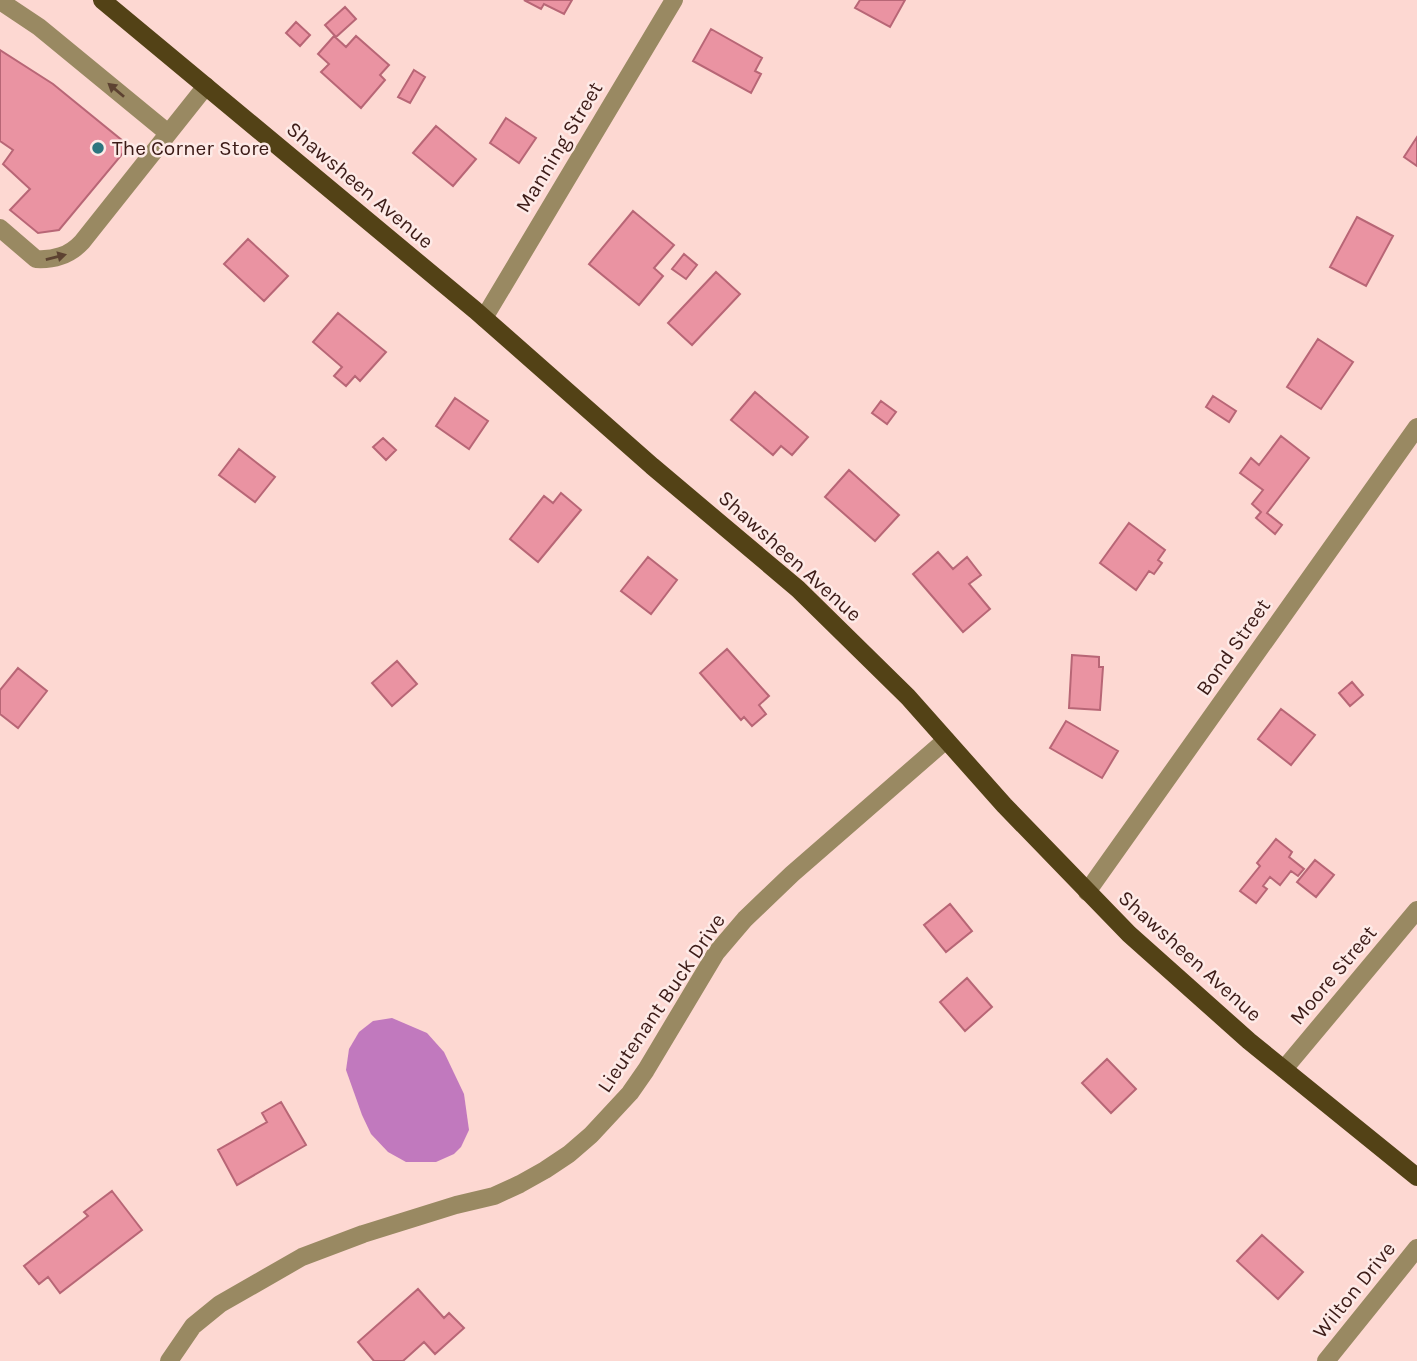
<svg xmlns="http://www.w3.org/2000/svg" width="1417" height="1361" viewBox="0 0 1417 1361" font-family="Karla,sans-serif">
  <rect width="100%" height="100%" fill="#fdd8d2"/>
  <path fill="#c179be" d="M 392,1018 L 427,1033 L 444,1052 L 464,1094 L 469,1130 L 461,1147 L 454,1154 L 436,1162 L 406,1162 L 388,1152 L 371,1134 L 362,1115 L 346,1070 L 349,1049 L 359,1032 L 373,1021 Z"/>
  <path fill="#ea93a2" stroke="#b86676" stroke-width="2" d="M 524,0 L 572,0 L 564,14 L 544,4 L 541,9 Z
    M 860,0 L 905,0 L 890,27 L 855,8 Z
    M 345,7 L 356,19 L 336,37 L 325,25 Z
    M 296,22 L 310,35 L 300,46 L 286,33 Z
    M 711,29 L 762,58 L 755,71 L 761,74 L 751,93 L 693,61 Z
    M 334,36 L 346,47 L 356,36 L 389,65 L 380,75 L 385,80 L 361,108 L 321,72 L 329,64 L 318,54 Z
    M 0,50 L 53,84 L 129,146 L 59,230 L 38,233 L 10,210 L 30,189 L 3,164 L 13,150 L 0,141 Z
    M 414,70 L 425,77 L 410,103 L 398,97 Z
    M 506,118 L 536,138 L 519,163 L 490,143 Z
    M 436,126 L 476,159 L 453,186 L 413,153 Z
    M 1417,137 L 1417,166 L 1404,157 Z
    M 633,211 L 674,245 L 654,268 L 663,276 L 639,305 L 589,264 Z
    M 1357,217 L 1393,236 L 1366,286 L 1330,267 Z
    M 248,239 L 288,276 L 264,301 L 224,264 Z
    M 684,254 L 697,265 L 686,279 L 672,269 Z
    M 716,272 L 740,294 L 692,345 L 668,323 Z
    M 338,313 L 386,352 L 360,381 L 355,376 L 346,386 L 334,376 L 342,367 L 313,342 Z
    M 1318,339 L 1353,362 L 1321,409 L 1287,387 Z
    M 755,392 L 808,437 L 792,455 L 781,446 L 773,455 L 731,420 Z
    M 1213,396 L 1236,411 L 1229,422 L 1206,407 Z
    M 455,398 L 488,421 L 469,449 L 436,426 Z
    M 881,401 L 896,412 L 887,424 L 872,413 Z
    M 1281,436 L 1309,458 L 1267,513 L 1282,525 L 1275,534 L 1256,518 L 1261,512 L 1252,504 L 1263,490 L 1240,473 L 1251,458 L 1259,465 Z
    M 383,438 L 396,450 L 386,460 L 373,447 Z
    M 239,449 L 275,477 L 255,502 L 219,475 Z
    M 849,470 L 899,515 L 875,541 L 825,497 Z
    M 561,493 L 581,510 L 538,562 L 510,539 L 544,496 L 553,503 Z
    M 1129,523 L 1165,550 L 1158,560 L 1162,563 L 1154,574 L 1149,571 L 1136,590 L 1100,563 Z
    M 938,552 L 953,569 L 967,557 L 981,575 L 969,584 L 990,609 L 963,632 L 913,574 Z
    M 648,557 L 677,580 L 651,614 L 621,591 Z
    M 727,649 L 769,696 L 759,705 L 766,714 L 752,726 L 744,717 L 741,720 L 700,673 Z
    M 1072,655 L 1099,657 L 1099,667 L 1103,667 L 1100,710 L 1069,708 Z
    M 397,661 L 417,684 L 392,706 L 372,683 Z
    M 18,668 L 47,691 L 18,728 L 0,714 L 0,690 Z
    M 1352,682 L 1363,695 L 1350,706 L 1339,693 Z
    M 1281,709 L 1315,735 L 1291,765 L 1258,739 Z
    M 1066,721 L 1118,751 L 1102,778 L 1050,748 Z
    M 1276,839 L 1292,852 L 1289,857 L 1304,869 L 1298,876 L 1291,871 L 1280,885 L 1270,877 L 1263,886 L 1267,889 L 1256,903 L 1240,891 L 1260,866 L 1257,863 Z
    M 1315,860 L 1334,875 L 1316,897 L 1297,882 Z
    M 950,904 L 972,931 L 946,952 L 924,925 Z
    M 967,978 L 992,1007 L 965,1031 L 940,1002 Z
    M 1107,1059 L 1136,1089 L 1111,1113 L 1082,1083 Z
    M 281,1102 L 306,1145 L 237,1185 L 218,1150 L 267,1122 L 262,1113 Z
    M 112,1191 L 142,1230 L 60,1293 L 48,1277 L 39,1284 L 24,1266 L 88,1216 L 84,1212 Z
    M 1262,1235 L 1303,1272 L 1278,1299 L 1237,1261 Z
    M 418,1289 L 444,1318 L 449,1313 L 464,1328 L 435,1354 L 424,1342 L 403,1361 L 374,1361 L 358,1342 Z"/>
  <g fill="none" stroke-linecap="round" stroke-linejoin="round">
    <path stroke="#998962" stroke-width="18" d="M 0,1 L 39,27 L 168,133
      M 0,228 L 36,259 C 54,260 69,256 82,242 L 206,86
      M 484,318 L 674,0
      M 1087,892 L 1417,427
      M 1284,1069 L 1417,910
      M 169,1361 L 193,1326 L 220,1304 L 302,1257 L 363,1234 L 456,1205 L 494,1196 L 520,1184 L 545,1170 L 569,1154 L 591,1135 L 630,1093 L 646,1070 L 716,953 L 745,919 L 792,874 L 946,740
      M 1326,1361 L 1417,1248"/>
    <path stroke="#534216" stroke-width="18" d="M 102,0 L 475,310 L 652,466 L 798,589 L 908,697 L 1004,805 L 1129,934 L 1249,1041 L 1417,1177"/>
  </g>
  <defs><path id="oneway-solid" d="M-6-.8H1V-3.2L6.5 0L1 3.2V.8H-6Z" transform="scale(1.75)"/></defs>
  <g fill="#5d4231">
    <use href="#oneway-solid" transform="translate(116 90) rotate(-140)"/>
    <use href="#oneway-solid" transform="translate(56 257) rotate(-14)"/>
  </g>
  <circle fill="#2d757f" stroke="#fdeae7" stroke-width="2.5" cx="98" cy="148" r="7"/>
  <g text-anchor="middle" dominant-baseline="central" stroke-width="5" stroke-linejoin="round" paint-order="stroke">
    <g font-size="21" fill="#3c1b17" stroke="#fdeae7">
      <text transform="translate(559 147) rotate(-59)">Manning Street</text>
      <text transform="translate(360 185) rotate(40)">Shawsheen Avenue</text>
      <text transform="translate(790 556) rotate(42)">Shawsheen Avenue</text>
      <text transform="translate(1233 647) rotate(-55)">Bond Street</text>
      <text transform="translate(1190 956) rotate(42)">Shawsheen Avenue</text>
      <text transform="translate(1333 975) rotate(-50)">Moore Street</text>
      <text transform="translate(661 1003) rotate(-56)">Lieutenant Buck Drive</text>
      <text transform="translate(1354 1290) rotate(-51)">Wilton Drive</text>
    </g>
    <g font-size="21" fill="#3c1b17" stroke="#fdeae7" text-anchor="start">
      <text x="112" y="148">The Corner Store</text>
    </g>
  </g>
</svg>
